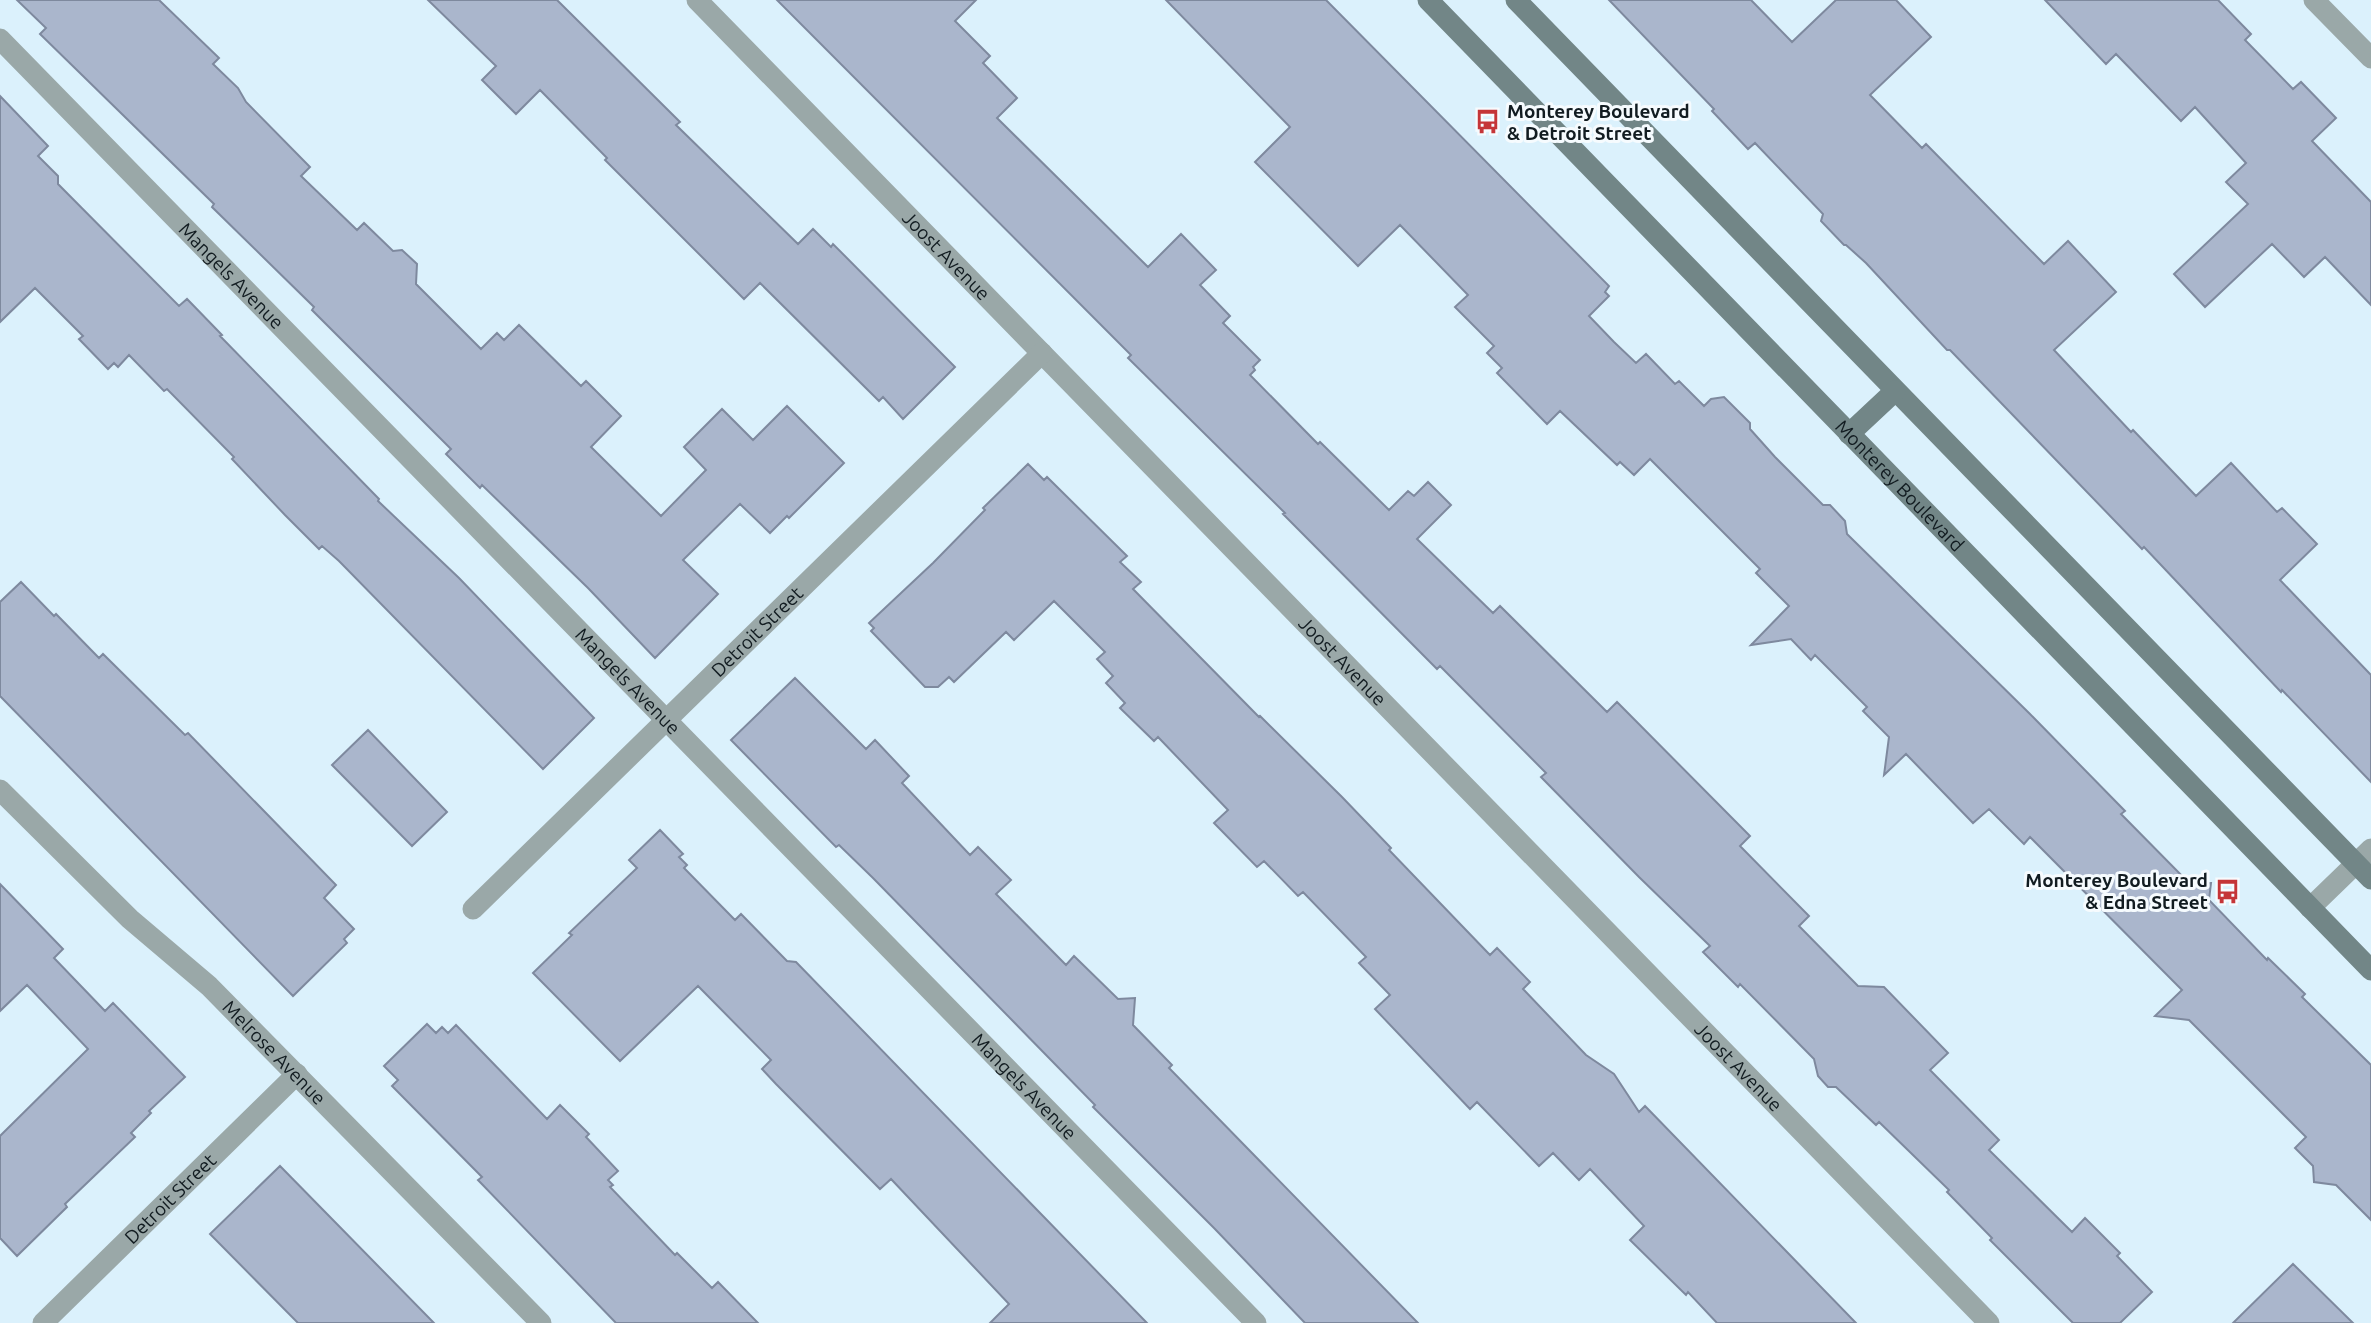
<svg xmlns="http://www.w3.org/2000/svg" width="2371" height="1323" viewBox="0 0 2371 1323" font-family="Ubuntu,sans-serif">
  <rect width="100%" height="100%" fill="#dbf1fc"/>
  <path fill="#aab6cc" stroke="#7e899e" stroke-width="2" d="M 17,0 L 159,0 L 219,58 L 213,64 L 238,88 L 246,102 L 310,167 L 301,176 L 357,230 L 364,223 L 393,251 L 402,250 L 417,264 L 416,284 L 481,349 L 497,333 L 504,340 L 519,325 L 581,386 L 586,381 L 621,416 L 591,447 L 661,516 L 706,470 L 684,447 L 722,409 L 753,440 L 787,406 L 844,463 L 789,518 L 787,516 L 770,533 L 740,504 L 683,560 L 718,594 L 655,658 L 588,588 L 482,485 L 480,488 L 446,454 L 451,449 L 312,310 L 314,307 L 212,207 L 214,204 L 40,34 L 46,28 Z
    M 428,0 L 557,0 L 680,122 L 676,125 L 798,244 L 813,229 L 831,247 L 833,244 L 955,367 L 903,419 L 883,397 L 879,401 L 760,283 L 744,299 L 605,160 L 607,158 L 540,90 L 516,114 L 482,80 L 496,66 Z
    M 777,0 L 976,0 L 955,21 L 990,56 L 983,63 L 1017,98 L 997,118 L 1148,267 L 1181,234 L 1216,270 L 1200,285 L 1230,316 L 1223,323 L 1260,360 L 1253,367 L 1255,370 L 1250,375 L 1318,444 L 1320,442 L 1389,510 L 1408,491 L 1414,496 L 1428,482 L 1451,505 L 1417,539 L 1493,613 L 1500,606 L 1607,712 L 1617,702 L 1750,836 L 1740,846 L 1809,916 L 1799,926 L 1858,986 L 1884,987 L 1948,1053 L 1930,1070 L 1999,1140 L 1989,1150 L 2072,1232 L 2085,1218 L 2120,1253 L 2117,1256 L 2152,1292 L 2120,1323 L 2073,1323 L 1990,1240 L 1992,1238 L 1947,1192 L 1949,1190 L 1879,1122 L 1876,1125 L 1836,1087 L 1828,1087 L 1818,1076 L 1814,1059 L 1740,984 L 1738,987 L 1703,952 L 1710,946 L 1639,877 L 1541,777 L 1546,773 L 1440,666 L 1437,669 L 1283,514 L 1285,513 L 1128,358 L 1131,355 Z
    M 1166,0 L 1326,0 L 1609,286 L 1605,292 L 1609,296 L 1589,316 L 1614,342 L 1636,363 L 1646,354 L 1675,384 L 1679,381 L 1704,406 L 1711,399 L 1724,397 L 1750,423 L 1750,429 L 1775,457 L 1823,505 L 1830,505 L 1845,521 L 1847,534 L 2030,714 L 2125,811 L 2121,814 L 2190,884 L 2211,883 L 2209,900 L 2267,960 L 2268,958 L 2305,994 L 2302,997 L 2371,1065 L 2371,1220 L 2336,1185 L 2314,1182 L 2313,1166 L 2295,1148 L 2306,1137 L 2189,1020 L 2155,1016 L 2182,990 L 2030,837 L 2024,844 L 1989,809 L 1973,823 L 1906,754 L 1884,775 L 1889,737 L 1863,711 L 1867,707 L 1815,655 L 1811,660 L 1791,639 L 1751,645 L 1789,606 L 1756,573 L 1760,569 L 1650,459 L 1634,475 L 1620,462 L 1617,465 L 1560,411 L 1547,424 L 1497,373 L 1502,368 L 1487,353 L 1494,346 L 1455,307 L 1468,295 L 1400,225 L 1358,266 L 1255,162 L 1290,127 Z
    M 1609,0 L 1751,0 L 1792,42 L 1836,0 L 1896,0 L 1931,37 L 1870,95 L 1922,148 L 1926,144 L 2044,264 L 2068,241 L 2116,292 L 2054,350 L 2131,432 L 2133,430 L 2196,496 L 2231,463 L 2277,512 L 2282,508 L 2317,544 L 2280,580 L 2371,675 L 2371,782 L 2282,690 L 2281,692 L 2144,547 L 2142,549 L 1950,350 L 1947,350 L 1866,263 L 1846,245 L 1844,245 L 1821,221 L 1823,214 L 1755,143 L 1748,149 L 1712,111 L 1714,109 Z
    M 2045,0 L 2218,0 L 2251,34 L 2245,40 L 2293,89 L 2301,82 L 2336,118 L 2312,141 L 2371,202 L 2371,305 L 2325,257 L 2304,277 L 2272,244 L 2205,307 L 2174,274 L 2248,204 L 2226,182 L 2246,163 L 2195,107 L 2181,121 L 2116,54 L 2106,64 Z
    M 0,96 L 48,146 L 38,156 L 58,176 L 58,184 L 179,306 L 187,299 L 222,335 L 220,336 L 379,499 L 378,501 L 459,578 L 594,718 L 543,769 L 339,561 L 322,546 L 319,549 L 285,515 L 232,459 L 234,457 L 167,389 L 164,391 L 129,355 L 118,367 L 114,363 L 108,369 L 79,339 L 83,336 L 35,288 L 0,322 Z
    M 1028,464 L 1044,480 L 1047,477 L 1127,556 L 1120,562 L 1141,582 L 1133,589 L 1259,717 L 1260,716 L 1342,797 L 1391,848 L 1389,850 L 1490,955 L 1497,948 L 1530,982 L 1523,989 L 1586,1055 L 1614,1074 L 1639,1112 L 1645,1106 L 1856,1323 L 1717,1323 L 1688,1292 L 1686,1295 L 1630,1240 L 1644,1226 L 1590,1169 L 1579,1180 L 1553,1153 L 1539,1166 L 1477,1102 L 1470,1109 L 1375,1009 L 1390,995 L 1359,963 L 1366,957 L 1303,892 L 1298,896 L 1264,861 L 1257,867 L 1214,823 L 1228,810 L 1158,737 L 1154,741 L 1120,708 L 1125,703 L 1106,683 L 1113,676 L 1097,659 L 1105,652 L 1054,601 L 1014,640 L 1006,632 L 954,682 L 949,677 L 938,687 L 925,687 L 871,631 L 874,628 L 869,623 L 933,563 L 985,510 L 983,508 Z
    M 21,582 L 54,616 L 56,614 L 99,658 L 103,654 L 185,735 L 188,733 L 336,885 L 324,898 L 354,929 L 344,939 L 347,943 L 293,996 L 0,696 L 0,602 Z
    M 795,678 L 866,749 L 875,740 L 909,776 L 902,783 L 970,855 L 978,847 L 1011,880 L 996,894 L 1066,965 L 1074,956 L 1118,999 L 1135,998 L 1133,1025 L 1172,1065 L 1169,1068 L 1418,1323 L 1305,1323 L 1214,1228 L 1093,1107 L 1095,1105 L 873,878 L 839,845 L 836,847 L 731,740 Z
    M 368,730 L 447,812 L 412,846 L 332,765 Z
    M 660,830 L 683,854 L 679,857 L 687,865 L 684,868 L 735,920 L 741,914 L 787,961 L 796,962 L 1147,1323 L 990,1323 L 1009,1304 L 891,1179 L 880,1189 L 776,1084 L 762,1069 L 771,1060 L 698,986 L 620,1061 L 533,973 L 572,935 L 569,933 L 637,868 L 629,860 Z
    M 0,884 L 63,949 L 54,958 L 105,1011 L 113,1003 L 185,1077 L 149,1111 L 151,1113 L 131,1133 L 135,1137 L 65,1204 L 67,1207 L 17,1256 L 0,1238 L 0,1136 L 88,1049 L 27,985 L 0,1011 Z
    M 427,1024 L 436,1033 L 442,1027 L 448,1033 L 456,1025 L 547,1119 L 560,1105 L 589,1134 L 586,1137 L 618,1171 L 608,1180 L 613,1185 L 610,1187 L 675,1255 L 677,1253 L 712,1288 L 718,1282 L 758,1323 L 616,1323 L 478,1180 L 482,1177 L 392,1086 L 398,1080 L 384,1066 Z
    M 280,1166 L 332,1219 L 434,1323 L 298,1323 L 210,1234 Z
    M 2293,1264 L 2353,1323 L 2233,1323 Z"/>
  <g fill="none" stroke-linecap="round" stroke-linejoin="round">
    <g stroke="#9aa8a8" stroke-width="21">
      <path id="s1" d="M 697,0 L 1989,1323"/>
      <path d="M 2314,0 L 2371,58"/>
      <path id="s2" d="M 0,39 L 1256,1323"/>
      <path id="s3" d="M 0,790 L 130,919 L 209,986 L 541,1323"/>
      <path d="M 2310,908 L 2371,849"/>
      <path id="s4" d="M 473,909 L 1042,353"/>
      <path id="s5" d="M 43,1323 L 297,1074"/>
    </g>
    <g stroke="#728687" stroke-width="21">
      <path id="s6" d="M 1428,0 L 2371,970"/>
      <path d="M 1516,0 L 2371,879"/>
      <path d="M 1849,434 L 1895,391"/>
    </g>
  </g>
  <defs>
    <symbol id="bus-bare" viewBox="-9 -9 18 18"><path d="M-5-6H5V4H4V6H2V4H-2V6H-4V4H-5ZM-3.5-4V0h7V-4ZM-3.5 1.2v1.5H-2V1.2ZM2 1.2v1.5H3.5V1.2Z" fill="#c53538" stroke="#f6fbfe" stroke-width="2.5" paint-order="stroke"/></symbol>
  </defs>
  <g fill-rule="evenodd">
    <use href="#bus-bare" x="1470" y="104" width="35" height="35"/>
    <use href="#bus-bare" x="2210" y="874" width="35" height="35"/>
  </g>
  <g text-anchor="middle" dominant-baseline="central" stroke-width="6" stroke-linejoin="round" paint-order="stroke">
    <g font-size="19" font-weight="bold" fill="#121c21" stroke="#f6fbfe" text-anchor="start">
      <text x="1507" y="111">Monterey Boulevard<tspan x="1507" dy="22">&amp; Detroit Street</tspan></text>
      <text x="2208" y="880" text-anchor="end">Monterey Boulevard<tspan x="2208" dy="22">&amp; Edna Street</tspan></text>
    </g>
    <g font-size="19" fill="#121c21" stroke="#f6fbfe">
      <text stroke="none"><textPath href="#s1" startOffset="357">Joost Avenue</textPath></text>
      <text stroke="none"><textPath href="#s2" startOffset="331">Mangels Avenue</textPath></text>
      <text stroke="none"><textPath href="#s6" startOffset="677">Monterey Boulevard</textPath></text>
      <text stroke="none"><textPath href="#s4" startOffset="397">Detroit Street</textPath></text>
      <text stroke="none"><textPath href="#s1" startOffset="924">Joost Avenue</textPath></text>
      <text stroke="none"><textPath href="#s2" startOffset="898">Mangels Avenue</textPath></text>
      <text stroke="none"><textPath href="#s3" startOffset="380">Melrose Avenue</textPath></text>
      <text stroke="none"><textPath href="#s1" startOffset="1491">Joost Avenue</textPath></text>
      <text stroke="none"><textPath href="#s2" startOffset="1465">Mangels Avenue</textPath></text>
      <text stroke="none"><textPath href="#s5" startOffset="178">Detroit Street</textPath></text>
    </g>
  </g>
</svg>
